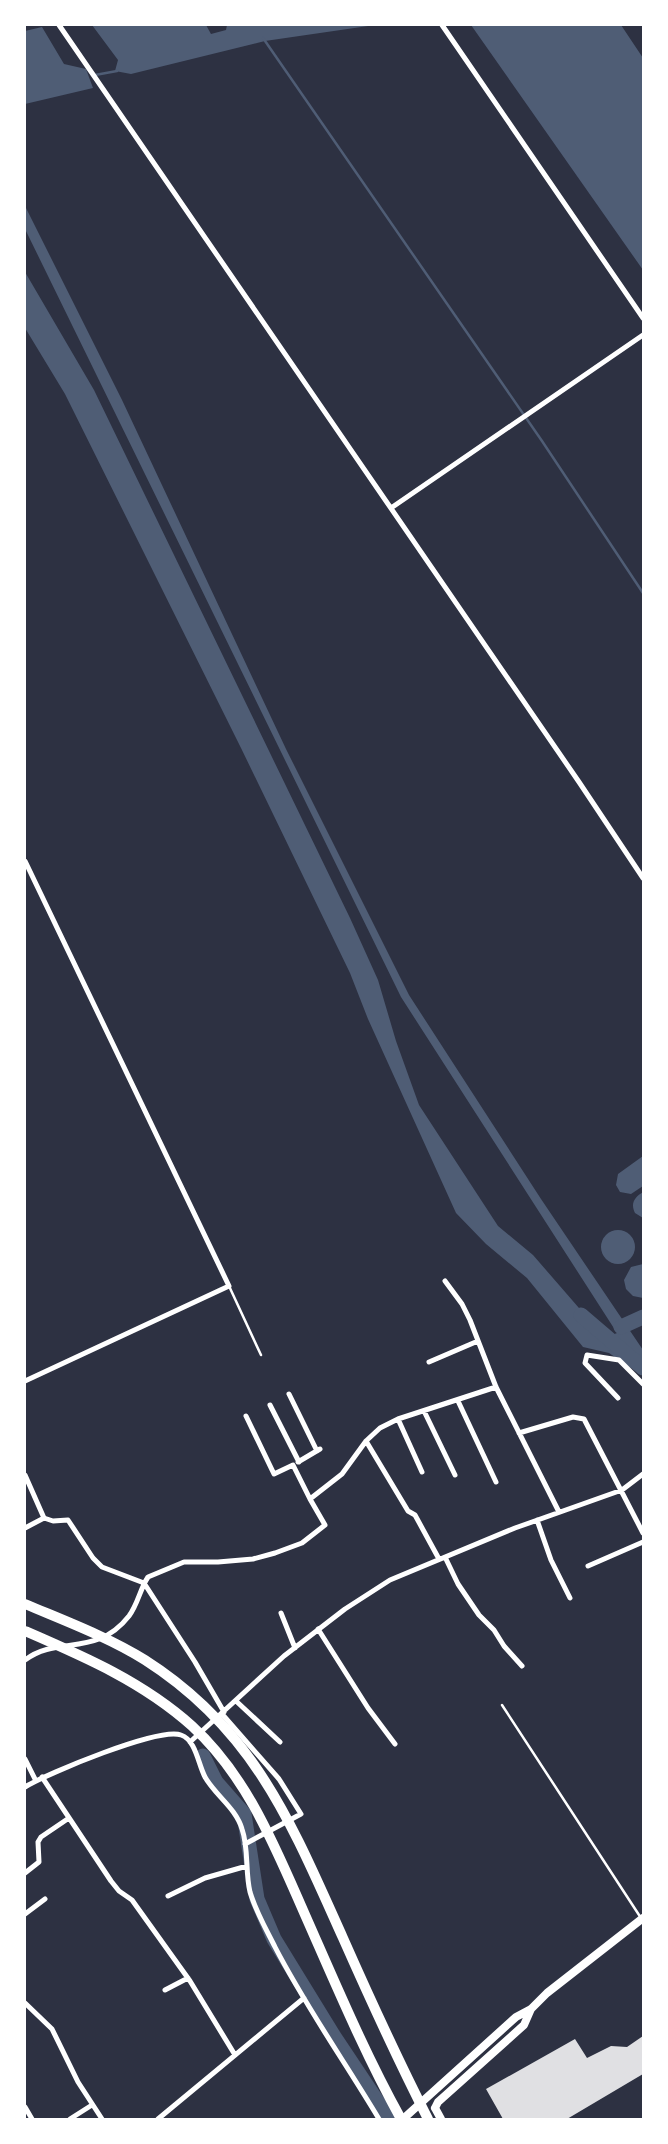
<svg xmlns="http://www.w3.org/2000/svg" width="668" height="2144" viewBox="0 0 668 2144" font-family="'PT Sans',sans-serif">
  <rect width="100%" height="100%" fill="#2d3142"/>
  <path fill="#4f5d75" d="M 92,25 L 206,25 L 211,34 L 226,30 L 227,25 L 375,25 L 265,41 L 131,74 L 115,71 L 118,60 Z
    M 471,25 L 621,25 L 643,58 L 643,270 Z
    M 42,27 L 64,64 L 86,69 L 93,88 L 25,104 L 25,31 Z
    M 25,206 L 122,400 L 286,749 L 409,995 L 541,1199 L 643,1350 L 643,1376 L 609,1353 L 583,1347 L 527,1278 L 486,1244 L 456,1213 L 368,1019 L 350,973 L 241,748 L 65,394 L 25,328 L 25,272 L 94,390 L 350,918 L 378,980 L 396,1041 L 419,1105 L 498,1226 L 533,1255 L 605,1338 L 617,1333 L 401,997 L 25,229 Z
    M 643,1156 L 643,1186 L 631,1194 L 620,1192 L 616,1185 L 618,1174 Z
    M 643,1192 L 643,1218 L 635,1213 C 630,1203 635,1197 643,1192 Z
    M601 1247a17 17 0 1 1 34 0a17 17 0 1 1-34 0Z
    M 643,1264 L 643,1298 L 633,1296 L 626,1289 L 624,1280 L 631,1267 Z"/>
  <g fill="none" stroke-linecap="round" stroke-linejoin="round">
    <path stroke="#4f5d75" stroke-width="2.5" d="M 263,38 L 542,441 L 643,593
      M 95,75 L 117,71"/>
    <path stroke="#4f5d75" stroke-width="15" d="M 581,1315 L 643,1368
      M 621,1327 L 643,1317
      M 203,1756 L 216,1782 L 244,1814 L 257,1899 L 274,1939 L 333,2035 L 389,2119"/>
  </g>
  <path fill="#e0e0e3" d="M 643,2036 L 643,2074 L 567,2119 L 503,2119 L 486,2089 L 575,2039 L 587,2058 L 611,2046 L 627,2047 Z"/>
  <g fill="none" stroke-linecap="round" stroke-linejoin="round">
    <path stroke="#fff" stroke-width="2.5" d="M 229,1286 L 261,1355
      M 502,1705 L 641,1918"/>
    <path stroke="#fff" stroke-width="5" d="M 59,25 L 579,782 L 643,878
      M 442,25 L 643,318
      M 391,508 L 643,335
      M 25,861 L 229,1286 L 25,1381
      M 445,1281 L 462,1304 L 470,1320 L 496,1387 L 559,1512
      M 429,1362 L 478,1341
      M 289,1394 L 317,1451
      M 618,1398 L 585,1363 L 587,1355 L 619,1360 L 643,1384
      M 458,1401 L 496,1482
      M 270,1405 L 299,1462
      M 424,1411 L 455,1475
      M 246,1416 L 274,1474 L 293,1465 L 310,1499
      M 398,1419 L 422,1472
      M 519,1433 L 573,1417 L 584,1419 L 643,1533
      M 366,1441 L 408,1511 L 415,1515 L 439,1559
      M 298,1462 L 320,1449
      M 25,1475 L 44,1518
      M 44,1518 L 53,1521 L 68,1520 L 93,1558 L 102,1567 L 144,1583 L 195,1662 L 224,1712
      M 537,1520 L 551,1560 L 570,1598
      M 25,1528 L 44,1518
      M 445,1557 L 458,1584 L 479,1615 L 494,1630 L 504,1646 L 522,1666
      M 588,1566 L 643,1542
      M 281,1613 L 295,1648
      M 318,1629 L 368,1708 L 395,1744
      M 25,1660 C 58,1635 96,1658 129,1616 C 138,1604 140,1589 148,1577 L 184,1562 L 218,1562 L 253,1559 L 275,1553 L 302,1543 L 325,1525 L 310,1499 L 342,1474 L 366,1441 L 380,1428 L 398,1419 L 496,1387
      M 236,1701 L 280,1742
      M 222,1714 L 279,1779 L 301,1814 L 245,1844
      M 190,1742 L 284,1656 L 345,1609 L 390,1580 L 515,1528 L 622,1490 L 643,1474
      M 25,1759 L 36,1781
      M 42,1777 L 111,1881 L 119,1891 L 132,1900 L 190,1981 L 235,2055
      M 25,1787 C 48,1773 159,1727 181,1735 C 196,1740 198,1764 205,1777 C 215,1795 236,1808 242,1829 C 249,1849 245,1872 250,1892 C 256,1912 266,1929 275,1947 C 306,2007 345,2062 379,2119
      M 25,1873 L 39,1862 L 38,1842 L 41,1837 L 69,1818
      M 168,1896 L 205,1878 L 247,1866
      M 25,1914 L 45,1899
      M 165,1990 L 188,1978
      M 25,2003 L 52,2029 L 78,2082 L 102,2119
      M 25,2107 L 32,2119
      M 70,2119 L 92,2105
      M 158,2119 L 304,1998"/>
    <path stroke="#fff" stroke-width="8" d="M 435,2108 L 438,2102 L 524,2025 L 531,2009
      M 435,2108 L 441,2119
      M 403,2119 L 516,2017 L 531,2009 L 547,1993 L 643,1918"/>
    <path stroke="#fff" stroke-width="10" d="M 25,1604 C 65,1621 108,1637 145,1660 C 255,1730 292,1825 343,1938 C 370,1999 398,2060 428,2119
      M 25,1631 C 85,1657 143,1682 192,1726 C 248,1777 276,1849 306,1917 C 336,1985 365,2054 401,2119"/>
  </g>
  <rect width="668" height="2144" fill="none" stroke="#ffffff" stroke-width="52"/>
</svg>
